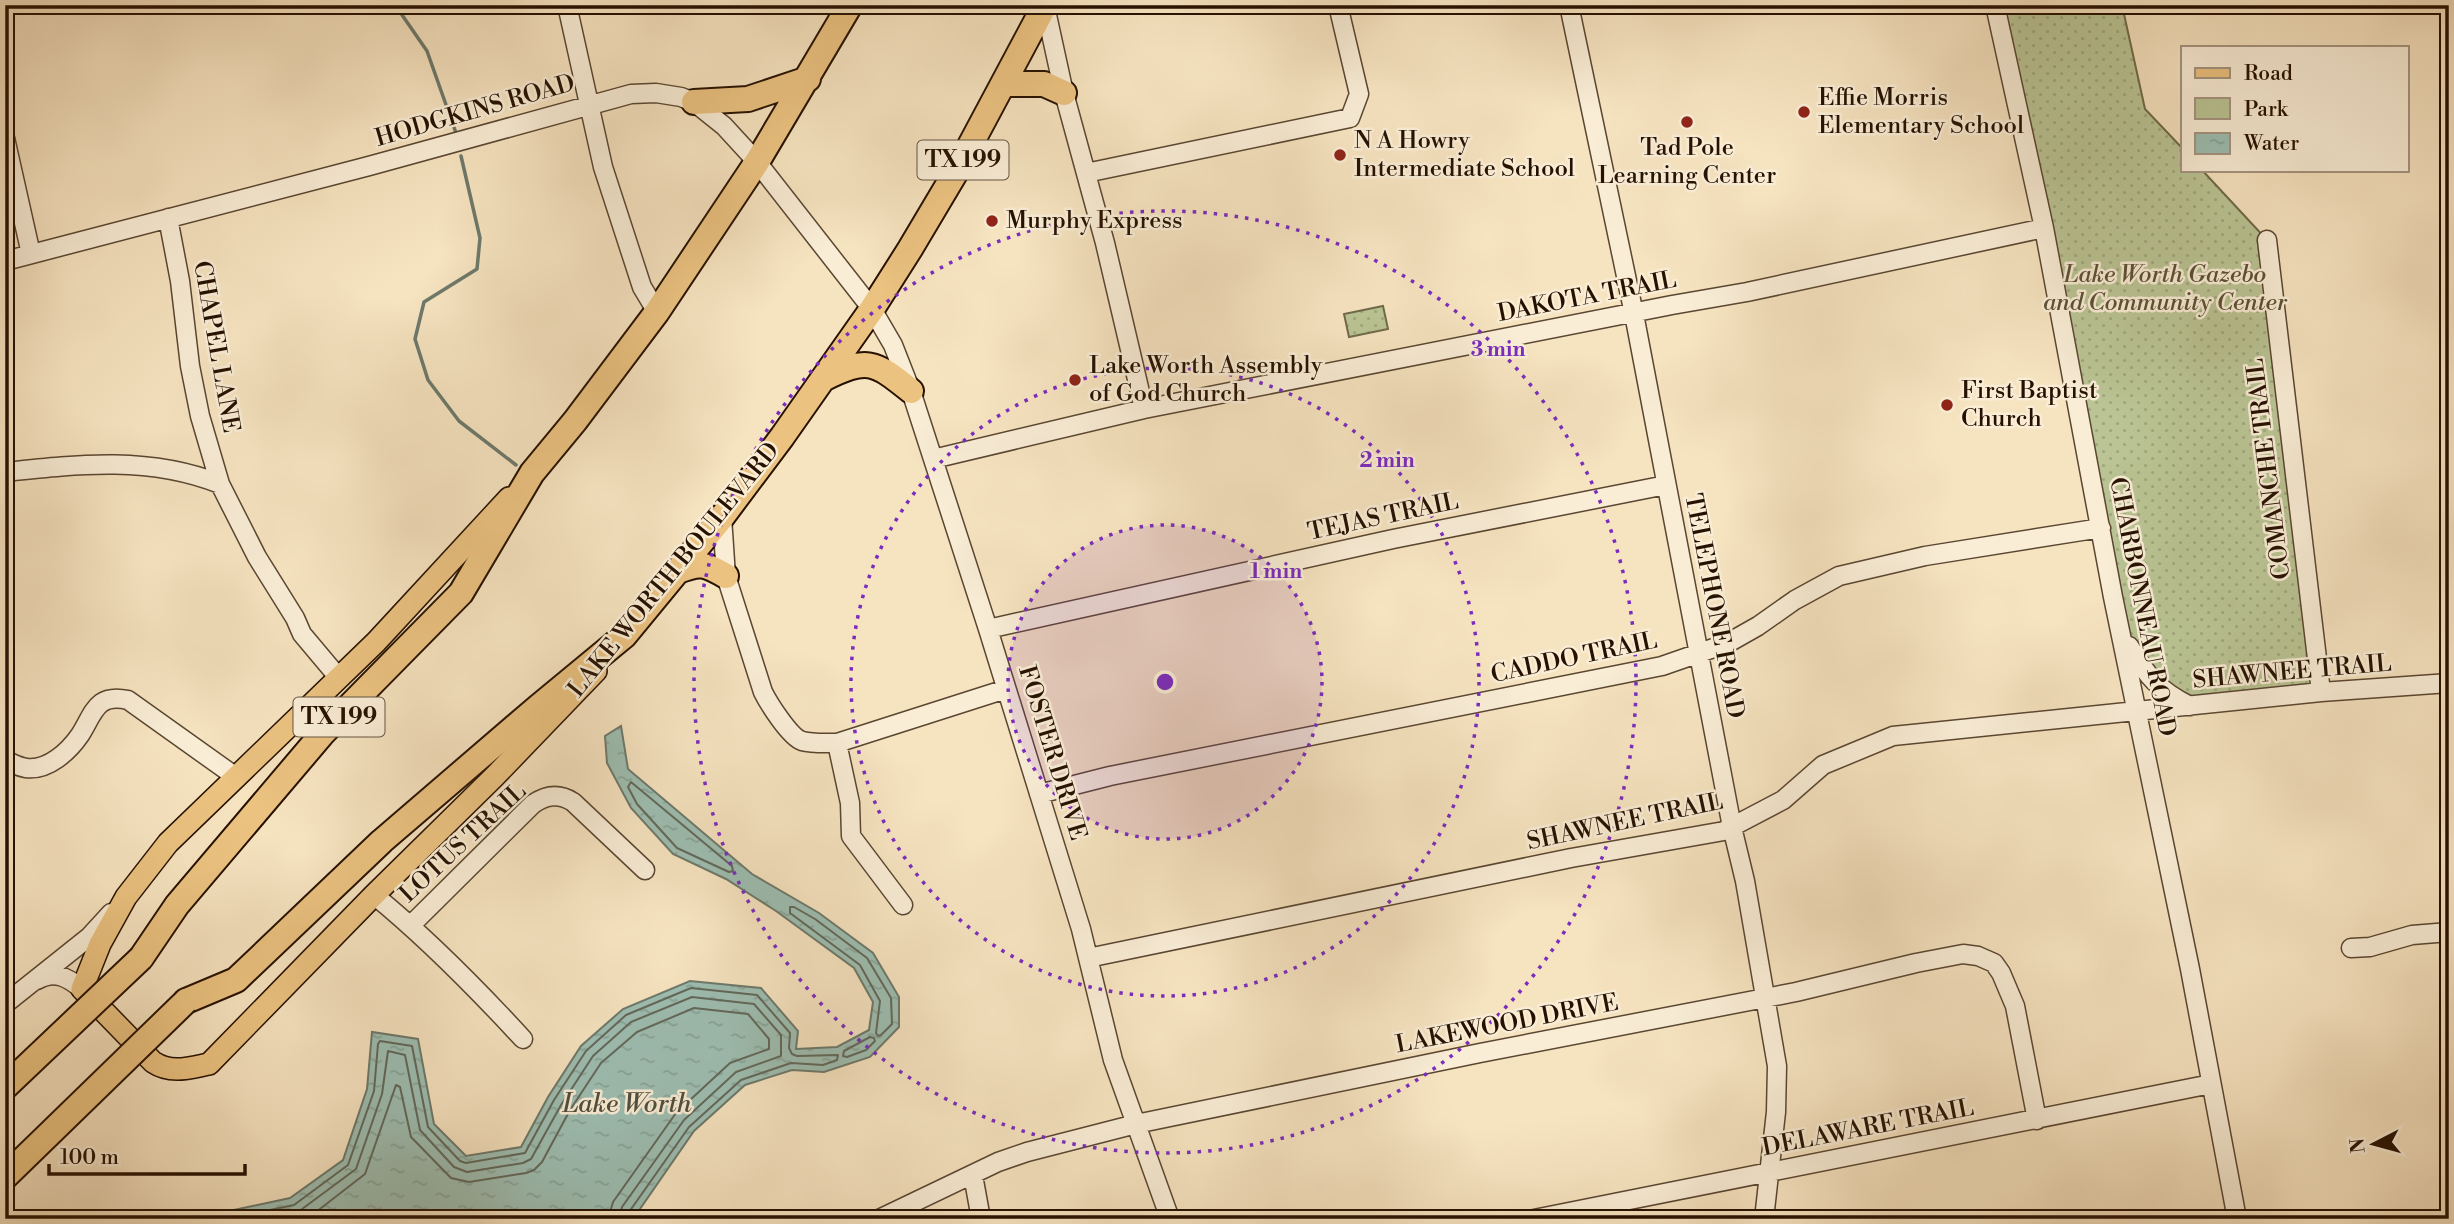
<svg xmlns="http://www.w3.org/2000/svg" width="2454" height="1224" viewBox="0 0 2454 1224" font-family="'Libre Bodoni',serif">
  <defs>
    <pattern id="green-dots" width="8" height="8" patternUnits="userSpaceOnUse" patternTransform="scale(1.75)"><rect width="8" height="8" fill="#bac494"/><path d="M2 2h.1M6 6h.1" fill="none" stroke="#a0a77e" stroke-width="1.8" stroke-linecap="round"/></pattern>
    <pattern id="water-ripples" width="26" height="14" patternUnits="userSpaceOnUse" patternTransform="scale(1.75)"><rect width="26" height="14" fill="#9dbeb2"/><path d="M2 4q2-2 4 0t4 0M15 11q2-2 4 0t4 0" fill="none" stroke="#87a297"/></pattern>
  </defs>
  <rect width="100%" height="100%" fill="#f6e3c0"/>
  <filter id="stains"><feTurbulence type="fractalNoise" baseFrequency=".00286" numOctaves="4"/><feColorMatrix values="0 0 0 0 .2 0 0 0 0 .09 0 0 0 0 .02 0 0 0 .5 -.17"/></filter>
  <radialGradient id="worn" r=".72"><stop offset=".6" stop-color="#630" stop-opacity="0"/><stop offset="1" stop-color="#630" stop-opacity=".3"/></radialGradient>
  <path fill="url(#green-dots)" stroke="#706a4a" stroke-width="2" d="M 1994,5 L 2122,5 L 2145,109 L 2183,149 L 2183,170 L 2202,170 L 2267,240 L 2321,692 L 2190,706 L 2133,652 Z
    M 1383,306 L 1388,329 L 1349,337 L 1344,314 Z"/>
  <path fill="url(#water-ripples)" stroke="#6d796b" stroke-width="2" d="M 621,726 L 628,769 L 752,874 L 819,913 L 873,953 L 899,997 L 899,1027 L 870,1057 L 824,1072 L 792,1070 L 745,1085 L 694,1131 L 633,1219 L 206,1219 L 229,1211 L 290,1198 L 343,1160 L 367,1089 L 372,1032 L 418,1039 L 434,1124 L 466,1156 L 521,1147 L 548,1097 L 581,1046 L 623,1009 L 690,981 L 761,988 L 798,1031 L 796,1049 L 837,1047 L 869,1030 L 873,1002 L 854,968 L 776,911 L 726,879 L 673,854 L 631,808 L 607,763 L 605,736 Z"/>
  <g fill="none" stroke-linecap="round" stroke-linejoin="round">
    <path stroke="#62685a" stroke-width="2" d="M 631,782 L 732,866 L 733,871 L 729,872 L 677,848 L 637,804 L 628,787 Z
      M 790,907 L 794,907 L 815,919 L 867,958 L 891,998 L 892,1024 L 881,1035 L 878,1036 L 876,1033 L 880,1001 L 860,965 L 790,913 Z
      M 870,1037 L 874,1038 L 875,1041 L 866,1050 L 847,1057 L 843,1056 L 844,1051 Z
      M 227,1219 L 294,1205 L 348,1165 L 374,1091 L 378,1044 L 380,1041 L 412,1046 L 428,1127 L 460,1161 L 466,1163 L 525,1153 L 554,1100 L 586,1051 L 626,1015 L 691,988 L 757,995 L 790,1033 L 789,1048 L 792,1054 L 797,1056 L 838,1055 L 837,1060 L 823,1065 L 791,1063 L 741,1080 L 689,1127 L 629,1212 L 628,1219
      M 269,1219 L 298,1212 L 356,1169 L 382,1094 L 388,1051 L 405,1055 L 420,1130 L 454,1167 L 467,1172 L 523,1163 L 531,1159 L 561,1105 L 593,1056 L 631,1022 L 692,997 L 754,1004 L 781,1035 L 781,1056 L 736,1072 L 684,1120 L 622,1207 L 619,1219
      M 307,1219 L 365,1174 L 396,1085 L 400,1087 L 411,1137 L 451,1178 L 469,1182 L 526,1173 L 534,1170 L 542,1162 L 570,1110 L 601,1063 L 637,1032 L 694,1008 L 748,1014 L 769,1039 L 769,1049 L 730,1063 L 676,1113 L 613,1202 L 608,1219"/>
    <path stroke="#6d796b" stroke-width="3.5" d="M 383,5 L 400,12 L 427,51 L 456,133
      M 461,156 L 480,238 L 477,269 L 424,302 L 415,339 L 428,380 L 459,421 L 516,465"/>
    <defs>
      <path id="minor" d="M 567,5 L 603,167 L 642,287 L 657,312
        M 1569,5 L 1634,314 L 1732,827 L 1745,881 L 1777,1066 L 1776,1112 L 1764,1219
        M 1995,5 L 2044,228 L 2113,597 L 2190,969 L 2237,1219
        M 1045,6 L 1064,93 L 1105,243 L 1144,409
        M 5,138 L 31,254
        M 1086,173 L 1350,118 L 1359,94 L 1338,5
        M 168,218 L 180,281 L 190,366 L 200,416 L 220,484
        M 2267,240 L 2321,692
        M 5,261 L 369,166 L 631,94 L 656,93 L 681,97 L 694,102 L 724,126 L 757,162 L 872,309 L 893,345 L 911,391 L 988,629 L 1081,929 L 1113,1060 L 1170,1219
        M 933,459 L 1144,409 L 1672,305 L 1747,292 L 2044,228
        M 5,472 C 79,464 150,456 220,484 L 257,557 L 295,618 L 302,634 L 339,678
        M 722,517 L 726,576 L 763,692 C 769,704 790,737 802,741 C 813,744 826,743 837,743 L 1006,689
        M 988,629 L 1393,539 L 1666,485
        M 2129,646 C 2147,676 2158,690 2190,706
        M 837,743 L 850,803 L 851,836 L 903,905
        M 5,760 C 12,763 19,767 26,768 C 48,771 69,751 80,735 C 94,713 96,693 128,700 L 236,777
        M 1039,794 L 1110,776 L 1662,666 L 1728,643 L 1758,626 L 1795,600 L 1839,576 L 1925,556 L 2101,528
        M 374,895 C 428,939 476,988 523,1039
        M 411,925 L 533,804 C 546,795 559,793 573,802 L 645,870
        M 2351,948 L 2370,947 L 2412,935 L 2449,932
        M 1088,958 L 1571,858 L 1724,831 L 1783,800 L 1823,765 L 1893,736 L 2321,692 L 2449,683
        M 37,980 C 55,970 67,977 82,989
        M 5,1004 L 89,937 L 111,913
        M 973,1175 L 981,1219
        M 879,1219 L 998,1162 L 1027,1152 L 1136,1124 L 1480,1053 L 1796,992 L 1916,963 L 1963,954 L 1978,956 L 1994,963 L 2001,973 L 2015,1006 L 2037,1120
        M 1534,1219 L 2211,1084"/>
      <path id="major" d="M 509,498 L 376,642 L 168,843 L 126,897 L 100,944 L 82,989 L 153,1062 C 171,1074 189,1068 209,1064 L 374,895 L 495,776 L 596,671"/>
      <path id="highway" d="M 1005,84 L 1044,84 L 1064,93
        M 694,102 L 748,99 L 808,79
        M 823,379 C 867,357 874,361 911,391
        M 678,571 C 701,562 705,564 726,576
        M 141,958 L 177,905 L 323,733 L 461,593 L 532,473 L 575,421 L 657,312 L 757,162 L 850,5
        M 186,1001 L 236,980 L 382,841 L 538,707 L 624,636 L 722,517 L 782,437 L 872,309 L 910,249 L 957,170 L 1045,5"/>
    </defs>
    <use href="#minor" stroke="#5a4631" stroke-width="21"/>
    <use href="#major" stroke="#261101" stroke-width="24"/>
    <use href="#highway" stroke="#261101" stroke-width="28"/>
    <use href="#minor" stroke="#f9edd6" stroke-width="18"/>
    <use href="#major" stroke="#ebc280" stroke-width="21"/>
    <use href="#highway" stroke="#ebc280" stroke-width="24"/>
    <defs>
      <path id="highway-bridge" d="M 5,1087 L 141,958
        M 5,1177 L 186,1001"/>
    </defs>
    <use href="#highway-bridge" stroke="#261101" stroke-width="28" stroke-linecap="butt"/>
    <use href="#highway-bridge" stroke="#ebc280" stroke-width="24"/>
  </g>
  <circle cx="1165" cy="682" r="157" fill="#7b2cbf" fill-opacity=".12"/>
  <g fill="none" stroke="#7b2cbf" stroke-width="3.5" stroke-dasharray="3.5 7">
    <circle cx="1165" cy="682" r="157"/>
    <circle cx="1165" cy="682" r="314"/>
    <circle cx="1165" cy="682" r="471"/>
  </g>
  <g fill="#8f2418" stroke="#f9edd6" stroke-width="2.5">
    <circle cx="1804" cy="112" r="7"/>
    <circle cx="1687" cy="122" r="7"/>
    <circle cx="1340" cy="155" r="7"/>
    <circle cx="992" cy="221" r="7"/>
    <circle cx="1075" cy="380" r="7"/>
    <circle cx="1947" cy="405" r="7"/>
  </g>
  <g text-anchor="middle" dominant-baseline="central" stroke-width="5" stroke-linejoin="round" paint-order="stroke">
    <g fill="#f9edd6" stroke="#655341" stroke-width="2">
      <rect x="917.5" y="140.5" width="91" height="39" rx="5"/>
      <rect x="293.5" y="697.5" width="91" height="39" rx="5"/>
    </g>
    <g font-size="23" font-weight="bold" fill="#261101">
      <text x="963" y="160">TX 199</text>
      <text x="339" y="717">TX 199</text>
    </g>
    <g font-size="24" fill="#261101" stroke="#f9edd6" text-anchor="start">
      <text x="1818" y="98">Effie Morris<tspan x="1818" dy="28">Elementary School</tspan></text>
      <text x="1354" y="141">N A Howry<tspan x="1354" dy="28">Intermediate School</tspan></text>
      <text x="1687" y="148" text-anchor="middle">Tad Pole<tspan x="1687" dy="28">Learning Center</tspan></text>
      <text x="1006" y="221">Murphy Express</text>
      <text x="1089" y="366">Lake Worth Assembly<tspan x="1089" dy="28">of God Church</tspan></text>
      <text x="1961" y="391">First Baptist<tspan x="1961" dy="28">Church</tspan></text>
    </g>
    <g font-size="24" fill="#261101" stroke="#f9edd6">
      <text transform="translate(475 111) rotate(-16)">HODGKINS ROAD</text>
      <text transform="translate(1587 297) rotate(-11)">DAKOTA TRAIL</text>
      <text transform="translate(216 347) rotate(80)">CHAPEL LANE</text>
      <text transform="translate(2269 469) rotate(-97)">COMANCHE TRAIL</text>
      <text transform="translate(1383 517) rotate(-12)">TEJAS TRAIL</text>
      <text transform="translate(674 570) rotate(-51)">LAKE WORTH BOULEVARD</text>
      <text transform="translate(1714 606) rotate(79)">TELEPHONE ROAD</text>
      <text transform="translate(2142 607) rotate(79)">CHARBONNEAU ROAD</text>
      <text transform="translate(1574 658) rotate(-12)">CADDO TRAIL</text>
      <text transform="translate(2292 672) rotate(-5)">SHAWNEE TRAIL</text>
      <text transform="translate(1052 753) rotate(73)">FOSTER DRIVE</text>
      <text transform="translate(1625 822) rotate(-12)">SHAWNEE TRAIL</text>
      <text transform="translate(463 843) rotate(-43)">LOTUS TRAIL</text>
      <text transform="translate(1507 1024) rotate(-11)">LAKEWOOD DRIVE</text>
      <text transform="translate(1868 1128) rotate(-11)">DELAWARE TRAIL</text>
    </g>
    <g font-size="24" font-style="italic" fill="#5a5034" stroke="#f9edd6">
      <text x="2165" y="275">Lake Worth Gazebo<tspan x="2165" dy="28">and Community Center</tspan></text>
    </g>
    <g font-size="26" font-style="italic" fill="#504e3f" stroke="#f9edd6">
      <text x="627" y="1104">Lake Worth</text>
    </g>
  </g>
  <circle cx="1165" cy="682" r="10" fill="#7b2cbf" stroke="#f9edd6" stroke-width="3.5"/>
  <g font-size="21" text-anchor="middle" font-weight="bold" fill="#7b2cbf" stroke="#f9edd6" stroke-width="5" stroke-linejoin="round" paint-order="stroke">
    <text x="1498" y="356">3 min</text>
    <text x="1387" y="467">2 min</text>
    <text x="1276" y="578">1 min</text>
  </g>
  <rect width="2454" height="1224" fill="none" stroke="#f6e3c0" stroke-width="28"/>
  <rect x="7" y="7" width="2440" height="1210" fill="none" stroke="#261101" stroke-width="3.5"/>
  <rect x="14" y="14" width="2426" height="1196" fill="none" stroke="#261101" stroke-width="2"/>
  <rect x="2181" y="46" width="228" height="126" fill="#f9edd6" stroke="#a59581" stroke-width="2"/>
  <rect x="2195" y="68" width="35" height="10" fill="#ebc280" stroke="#a59581" stroke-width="2"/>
  <text x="2244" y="80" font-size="21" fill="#261101">Road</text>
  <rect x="2195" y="98" width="35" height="21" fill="#bac494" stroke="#a59581" stroke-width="2"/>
  <text x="2244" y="116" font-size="21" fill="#261101">Park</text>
  <rect x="2195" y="133" width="35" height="21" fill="url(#water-ripples)" stroke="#a59581" stroke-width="2"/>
  <text x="2244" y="150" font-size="21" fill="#261101">Water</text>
  <g transform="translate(2374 1144) rotate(264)" stroke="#f9edd6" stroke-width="5" paint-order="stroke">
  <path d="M0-5L12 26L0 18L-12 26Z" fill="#261101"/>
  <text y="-10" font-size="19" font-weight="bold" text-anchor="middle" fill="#261101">N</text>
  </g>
  <path d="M49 1164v10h196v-10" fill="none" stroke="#261101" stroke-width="3.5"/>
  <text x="60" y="1164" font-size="21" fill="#261101" stroke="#f9edd6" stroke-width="5" paint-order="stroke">100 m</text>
  <rect width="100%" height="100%" filter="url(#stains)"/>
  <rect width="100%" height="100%" fill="url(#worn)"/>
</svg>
